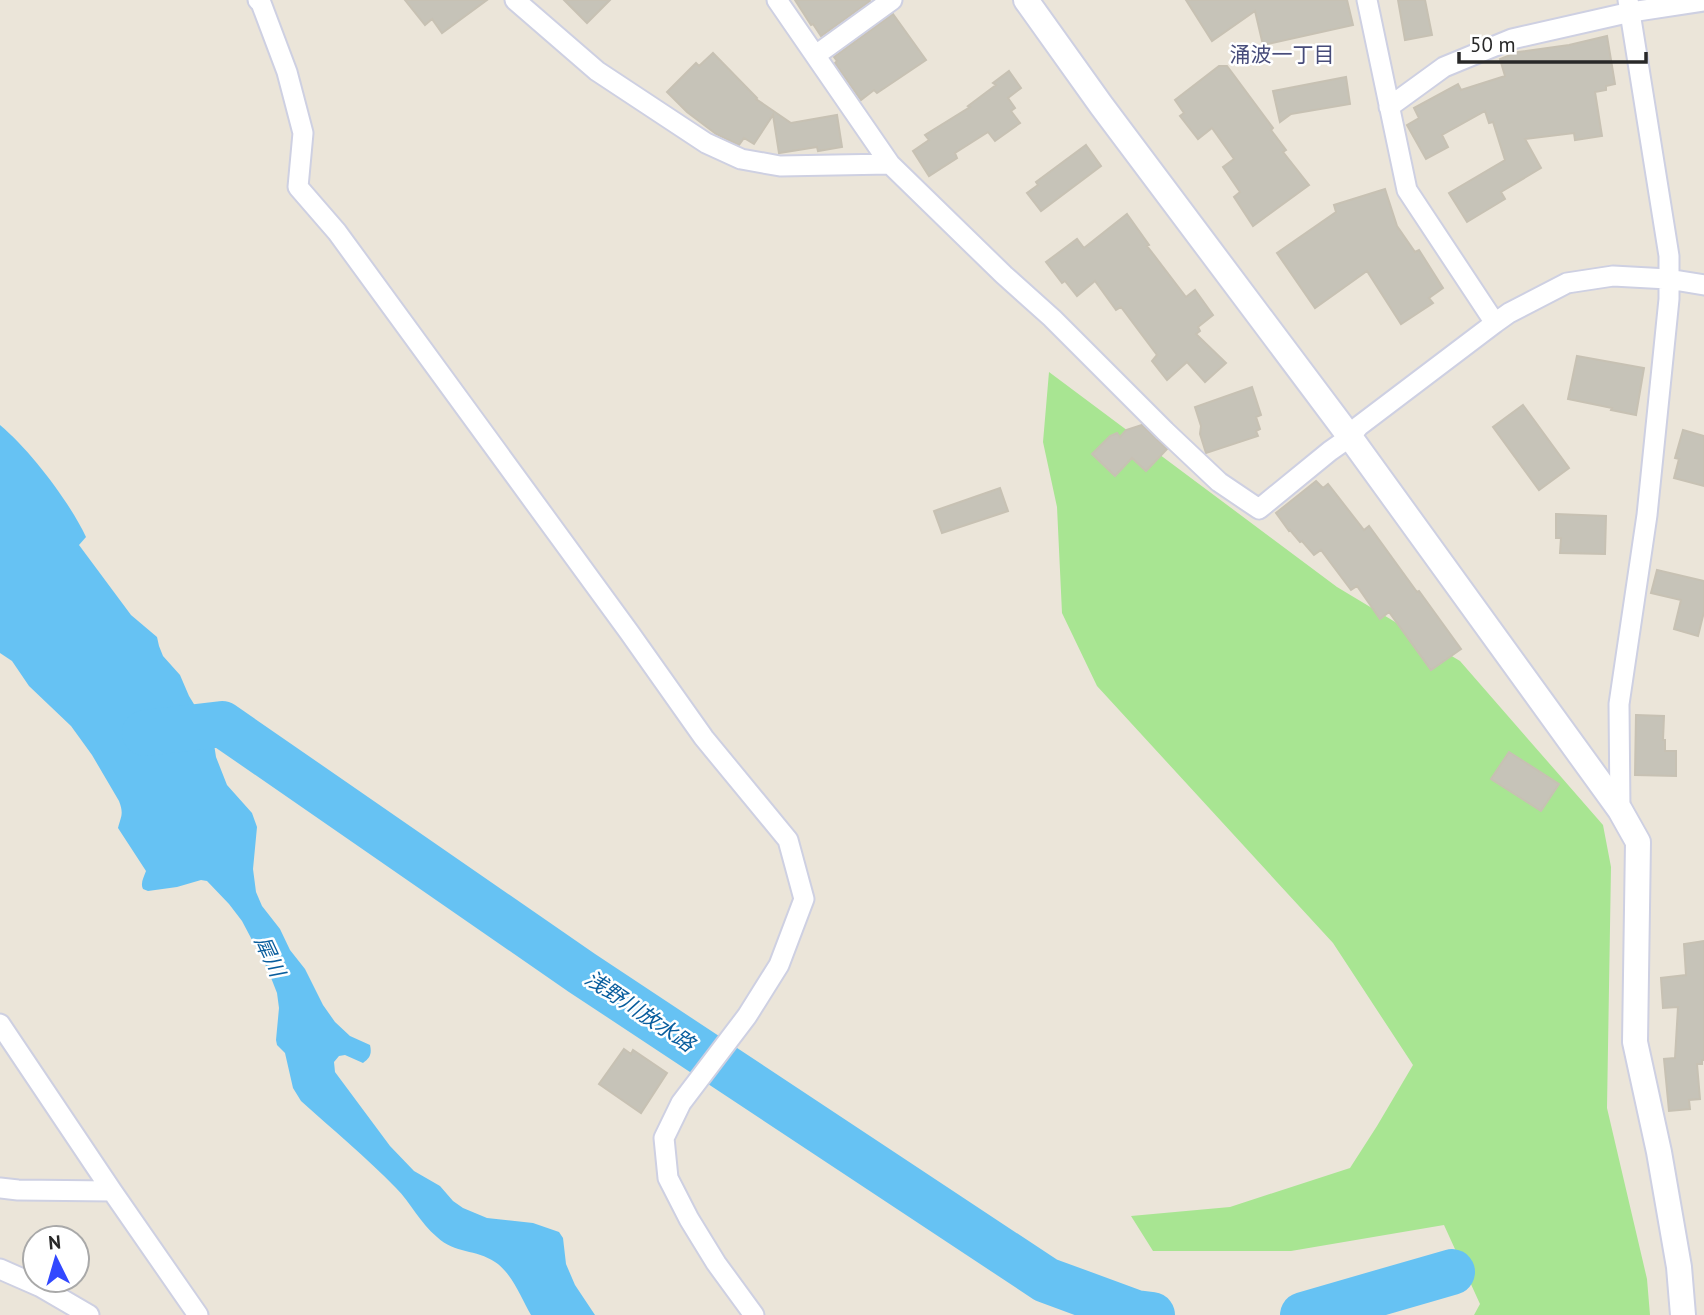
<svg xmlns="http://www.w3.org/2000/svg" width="1704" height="1315" viewBox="0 0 1704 1315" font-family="'PT Sans','Noto Sans JP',sans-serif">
  <rect width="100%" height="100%" fill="#ebe5d9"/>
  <path fill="#a8e592" d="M 1049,372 L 1337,587 L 1460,661 L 1603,825 L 1611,867 L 1607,1108 L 1647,1279 L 1650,1315 L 1474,1315 L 1480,1304 L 1444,1225 L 1291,1251 L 1153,1251 L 1131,1216 L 1230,1207 L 1350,1168 L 1377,1126 L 1413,1065 L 1333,943 L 1097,686 L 1062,613 L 1057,507 L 1043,442 Z"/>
  <path fill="#66c2f3" d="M 0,425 C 30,450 69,501 86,537 L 79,545 L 131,615 L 157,637 L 159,646 L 163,656 L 180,675 L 189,696 L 200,714 L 214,744 L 216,757 L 227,785 L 252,813 L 257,827 L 253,869 L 256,892 L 262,906 L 280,929 L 290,950 L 305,969 L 323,1005 L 335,1022 L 350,1036 L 370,1045 C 372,1054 370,1058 363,1063 L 345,1055 L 339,1056 L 334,1062 L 335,1072 L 390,1146 L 414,1171 L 440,1186 L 453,1201 L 463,1208 L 487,1218 L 533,1223 L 559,1232 L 563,1238 L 566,1264 L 575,1285 L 595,1315 L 531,1315 C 521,1298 512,1273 495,1262 C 476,1249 455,1254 437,1237 C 420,1223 411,1203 396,1188 C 366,1157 333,1130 301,1101 L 293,1088 L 285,1053 L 277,1045 L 276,1040 L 279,1008 L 277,993 L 268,970 L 242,921 L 229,904 L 207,881 L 201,880 L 177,887 L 148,891 L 143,889 C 140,883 144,877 146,871 L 118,828 C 121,816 124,814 119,801 L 92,755 L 71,726 L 29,686 L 12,661 L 0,653 Z"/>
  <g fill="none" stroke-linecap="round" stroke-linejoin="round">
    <path stroke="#66c2f3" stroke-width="46" d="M 145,733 L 222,724 L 582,973 L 1046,1280 L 1136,1313 L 1152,1315
      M 1303,1315 L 1452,1272"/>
  </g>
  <path fill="#c6c3b8" stroke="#c7c1b3" stroke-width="2" d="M 405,0 L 487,0 L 442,33 L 432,19 L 425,25 Z
    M 564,0 L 610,0 L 587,23 Z
    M 795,0 L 869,0 L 870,1 L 821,36 L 813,24 L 811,25 Z
    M 1186,0 L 1347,0 L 1353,25 L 1263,45 L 1255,11 L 1212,41 Z
    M 1398,0 L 1425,0 L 1432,35 L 1405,40 Z
    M 893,14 L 926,60 L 877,93 L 874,90 L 861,100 L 835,63 L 837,61 L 834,57 Z
    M 1607,36 L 1615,84 L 1606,86 L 1606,90 L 1595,92 L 1602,136 L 1575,140 L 1574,133 L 1525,139 L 1541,168 L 1501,192 L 1505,199 L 1467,222 L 1449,193 L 1505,160 L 1493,122 L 1489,123 L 1485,111 L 1442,135 L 1448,147 L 1426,159 L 1407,125 L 1419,118 L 1414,108 L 1458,84 L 1461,90 L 1505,76 L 1500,59 L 1518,52 L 1569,45 Z
    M 713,53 L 757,98 L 756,99 L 791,123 L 837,115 L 842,147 L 818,151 L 817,147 L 779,153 L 773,115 L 754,144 L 744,138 L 739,145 L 716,134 L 687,112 L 667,92 L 696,63 L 699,66 Z
    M 1219,66 L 1227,66 L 1273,128 L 1271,130 L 1286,150 L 1283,152 L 1309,185 L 1253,226 L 1234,197 L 1240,192 L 1223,167 L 1234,159 L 1212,128 L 1198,139 L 1180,116 L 1184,113 L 1175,100 Z
    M 1009,71 L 1021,88 L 1008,98 L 1015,108 L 1011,111 L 1020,123 L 995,141 L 988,132 L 955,153 L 957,158 L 929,176 L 913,151 L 929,140 L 925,135 L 970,107 L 968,106 L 996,85 L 993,83 Z
    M 1346,77 L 1350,104 L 1291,114 L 1280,122 L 1273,91 Z
    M 1086,145 L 1101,166 L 1041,211 L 1027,193 L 1038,185 L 1036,182 Z
    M 1385,189 L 1397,226 L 1415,252 L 1419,250 L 1443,288 L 1429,298 L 1433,303 L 1401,324 L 1367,271 L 1315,308 L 1277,253 L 1336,212 L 1334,205 Z
    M 1127,214 L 1149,245 L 1147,246 L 1186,297 L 1195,290 L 1213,315 L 1198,327 L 1200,331 L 1196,334 L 1226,363 L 1205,382 L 1187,362 L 1167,380 L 1152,361 L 1157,355 L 1121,307 L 1116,310 L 1095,281 L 1077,296 L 1065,281 L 1062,283 L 1046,262 L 1077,239 L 1084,248 Z
    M 1577,356 L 1644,368 L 1636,415 L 1611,410 L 1612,408 L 1568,399 Z
    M 1252,387 L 1261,415 L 1256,417 L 1260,429 L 1256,431 L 1258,436 L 1206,453 L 1200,434 L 1201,426 L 1195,407 Z
    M 1523,405 L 1569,468 L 1539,490 L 1493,427 Z
    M 1142,425 L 1167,449 L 1146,471 L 1132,458 L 1115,476 L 1092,454 L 1110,436 L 1117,433 L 1120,437 L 1126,430 Z
    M 1683,430 L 1704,436 L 1704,486 L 1674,478 L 1679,459 L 1675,458 Z
    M 1316,481 L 1323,488 L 1328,484 L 1364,530 L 1369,526 L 1417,592 L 1419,591 L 1461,649 L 1431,670 L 1389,612 L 1380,619 L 1357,586 L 1351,590 L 1321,550 L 1314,555 L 1302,541 L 1300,542 L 1290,530 L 1289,531 L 1276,513 Z
    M 1000,488 L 1008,511 L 942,533 L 934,511 Z
    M 1556,514 L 1606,516 L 1605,554 L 1560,553 L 1561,538 L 1556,538 Z
    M 1657,570 L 1704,581 L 1704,612 L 1698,636 L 1674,629 L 1681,600 L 1651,593 Z
    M 1636,715 L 1664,716 L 1663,740 L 1665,740 L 1665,751 L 1676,751 L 1676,776 L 1635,775 Z
    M 1509,752 L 1559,784 L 1541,811 L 1491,779 Z
    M 1704,941 L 1704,1060 L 1702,1060 L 1702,1064 L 1697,1064 L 1700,1099 L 1689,1100 L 1690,1109 L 1669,1111 L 1664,1059 L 1675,1058 L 1678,1007 L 1663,1008 L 1661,978 L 1686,975 L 1684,944 Z
    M 624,1049 L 631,1054 L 633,1050 L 667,1073 L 641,1113 L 599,1084 Z"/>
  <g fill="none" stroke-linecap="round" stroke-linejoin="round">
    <defs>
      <path id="minor" d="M 258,0 L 261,3 L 287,72 L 303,133 L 298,187 L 337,232 L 629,632 L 704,738 L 788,840 L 804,899 L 779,965 L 747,1016 L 681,1103 L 664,1138 L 668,1178 L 689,1219 L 716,1263 L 754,1315
        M 515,0 L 597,71 L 706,143 L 741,159 L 780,166 L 890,164
        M 777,0 L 890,164 L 1004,275 L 1052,318 L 1165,431 L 1219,482 L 1259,509 L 1330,451 L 1350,437 L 1359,426 L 1495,323 L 1509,313 L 1567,283 L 1613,276 L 1668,279 L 1704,285
        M 1367,0 L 1407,190 L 1495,323
        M 816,55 L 892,0
        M 1389,107 L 1444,67 L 1512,39 L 1631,12 L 1704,1
        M 1620,810 L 1619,704 L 1647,515 L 1669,299 L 1669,256 L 1628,0
        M 0,1024 L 112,1191 L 198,1315
        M 0,1188 L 18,1190 L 112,1191
        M 0,1269 L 41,1287 L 89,1315"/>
      <path id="tertiary" d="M 1026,0 L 1101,105 L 1350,437 L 1620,810 L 1638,842 L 1635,1042 L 1659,1152 L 1679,1267 L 1683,1315"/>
    </defs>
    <use href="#minor" stroke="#ced0e2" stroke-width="23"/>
    <use href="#tertiary" stroke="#ced0e2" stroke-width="28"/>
    <use href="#minor" stroke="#fff" stroke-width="19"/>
    <use href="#tertiary" stroke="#fff" stroke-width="24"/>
  </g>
  <g text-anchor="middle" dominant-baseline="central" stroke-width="5" stroke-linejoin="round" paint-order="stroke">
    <g font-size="21" fill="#474c7a" stroke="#fff">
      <text x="1282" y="54">涌波一丁目</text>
    </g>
    <g font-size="21" font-style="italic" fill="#085d9d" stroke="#fff">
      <text transform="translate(270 956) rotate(65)">犀川</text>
      <text transform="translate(640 1011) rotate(34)">浅野川放水路</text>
    </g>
  </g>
  <g transform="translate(56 1259) rotate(355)"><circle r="33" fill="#ffffff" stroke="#a9a9a9" stroke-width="2"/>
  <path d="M0-5L12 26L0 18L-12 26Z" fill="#3248ff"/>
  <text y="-10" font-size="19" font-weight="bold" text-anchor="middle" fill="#282828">N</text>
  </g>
  <path d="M1459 52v10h187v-10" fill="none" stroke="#282828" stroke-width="3.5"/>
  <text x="1470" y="52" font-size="21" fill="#282828" stroke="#ffffff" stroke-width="5" paint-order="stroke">50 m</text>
</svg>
